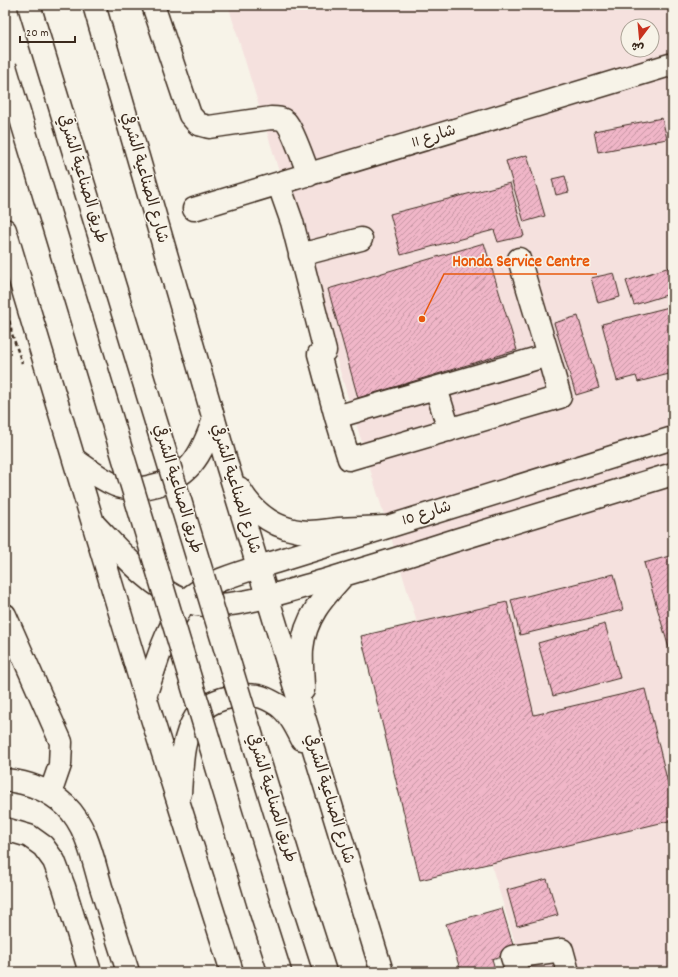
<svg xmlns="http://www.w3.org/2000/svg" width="678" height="977" viewBox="0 0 678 977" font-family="Dekko,'Playpen Sans Arabic',sans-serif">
  <defs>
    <pattern id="building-hatch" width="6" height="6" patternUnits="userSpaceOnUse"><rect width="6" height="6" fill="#f0b6c8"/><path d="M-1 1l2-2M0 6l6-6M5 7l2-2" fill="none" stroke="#c494a2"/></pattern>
  </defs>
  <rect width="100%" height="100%" fill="#f7f3e8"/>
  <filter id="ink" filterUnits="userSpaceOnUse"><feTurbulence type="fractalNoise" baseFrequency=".025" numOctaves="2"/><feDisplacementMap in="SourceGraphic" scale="8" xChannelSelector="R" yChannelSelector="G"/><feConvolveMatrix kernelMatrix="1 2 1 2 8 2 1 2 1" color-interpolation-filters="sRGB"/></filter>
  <g filter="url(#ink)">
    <path fill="#f5e1de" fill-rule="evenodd" d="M 228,5 L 673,5 L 673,972 L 524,972 ZM 628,26 L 652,26 L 652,50 L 628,50 Z"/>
    <path fill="url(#building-hatch)" stroke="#3b2a1e" d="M 673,110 L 673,128 L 668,112 Z
      M 662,118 L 667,139 L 598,152 L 594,131 Z
      M 527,155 L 545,216 L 524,222 L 506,161 Z
      M 565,176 L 569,192 L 556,195 L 552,179 Z
      M 510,183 L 524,236 L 498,242 L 494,230 L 401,255 L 390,214 Z
      M 484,243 L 517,350 L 358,398 L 328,289 Z
      M 673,266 L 673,293 L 634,305 L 626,281 Z
      M 614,273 L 620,297 L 598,303 L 591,278 Z
      M 673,306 L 673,373 L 638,382 L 636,376 L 617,381 L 602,324 Z
      M 578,316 L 599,388 L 576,395 L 554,323 Z
      M 673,555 L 673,662 L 644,563 Z
      M 614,574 L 623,610 L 520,635 L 511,600 Z
      M 507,602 L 534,715 L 645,689 L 673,804 L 673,820 L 420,880 L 361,636 Z
      M 605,624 L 620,678 L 553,696 L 538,643 Z
      M 547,879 L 558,915 L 517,926 L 507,890 Z
      M 502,908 L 515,952 L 492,959 L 496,972 L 461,972 L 446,924 Z"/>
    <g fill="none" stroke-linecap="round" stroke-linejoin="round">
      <defs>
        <path id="minor" d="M 153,5 L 190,115 L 198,124 L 209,127 L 271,118 C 277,118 282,118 286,122 C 294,131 304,163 309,175
          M 279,185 L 292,222 L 325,351
          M 194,209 L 673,64
          M 300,255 L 361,239
          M 519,259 L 548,355
          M 319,354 L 336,417 L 548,355 L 560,397 L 349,459 L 336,417
          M 436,388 L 449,430
          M 94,524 C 119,550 150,587 185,601 C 220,615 287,591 323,581 C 367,568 410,555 453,541 C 526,519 600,496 673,474
          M 5,615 L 61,742 L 60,765 L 50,794
          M 145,696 C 155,668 162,640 178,614 C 180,610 182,604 186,601 C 205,581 249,570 275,562 L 673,438
          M 5,780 C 27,782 49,790 66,806 C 87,826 93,860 101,887 C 110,915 119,944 128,972
          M 5,829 L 29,836 L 43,846 L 54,861 L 64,887 L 90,972
          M 517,972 L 512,957 L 562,950 L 568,972"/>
        <path id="major" d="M 94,5 L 228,468 L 382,972
          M 5,230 L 145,696 L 232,972
          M 74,459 C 87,468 100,479 115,485 C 125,489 138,489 148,487 C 190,479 201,456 214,419
          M 239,488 C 254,514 278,531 309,532 C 319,532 329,530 339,529 C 354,528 368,528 383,527
          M 303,690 C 303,676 301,663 302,649 C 305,617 323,598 344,575
          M 180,793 C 182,768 181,740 195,718 C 207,699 237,693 258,696 C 264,697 273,702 278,705 C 289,713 296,727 302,739"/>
        <path id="highway" d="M 299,891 L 325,972
          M 259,906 L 280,972"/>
      </defs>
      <use href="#minor" stroke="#3b2a1e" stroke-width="25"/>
      <use href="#major" stroke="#3b2a1e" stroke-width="25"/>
      <use href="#highway" stroke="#3b2a1e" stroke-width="25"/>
      <path stroke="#3b2a1e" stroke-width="2.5" stroke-dasharray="4 3" stroke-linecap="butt" d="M 8,314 L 12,334 L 22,363"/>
      <use href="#minor" stroke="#f7f3e8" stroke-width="22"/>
      <use href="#major" stroke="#f7f3e8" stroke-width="22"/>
      <use href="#highway" stroke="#f7f3e8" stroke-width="22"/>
      <defs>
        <path id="highway-bridge" d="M 29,5 L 299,891
          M 5,66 L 259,906"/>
      </defs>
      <use href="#highway-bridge" stroke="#3b2a1e" stroke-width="25" stroke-linecap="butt"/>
      <use href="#highway-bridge" stroke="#f7f3e8" stroke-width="22"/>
    </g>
  </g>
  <g text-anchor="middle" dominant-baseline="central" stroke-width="3" stroke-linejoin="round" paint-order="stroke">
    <g font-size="16" fill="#3b2a1e" stroke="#f7f3e8">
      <text transform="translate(434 137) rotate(-17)">شارع 11</text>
      <text transform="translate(144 178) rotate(74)">شارع الصناعية الشرقي</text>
      <text transform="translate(82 179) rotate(73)">طريق الصناعية الشرقي</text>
      <text transform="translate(177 489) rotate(73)">طريق الصناعية الشرقي</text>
      <text transform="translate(235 489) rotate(73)">شارع الصناعية الشرقي</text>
      <text transform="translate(427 514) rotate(-17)">شارع 10</text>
      <text transform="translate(271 798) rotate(73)">طريق الصناعية الشرقي</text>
      <text transform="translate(329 799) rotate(73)">شارع الصناعية الشرقي</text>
    </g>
  </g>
  <path fill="none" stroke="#e8590c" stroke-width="1.5" d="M422 319L444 274H597"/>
  <circle fill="#e8590c" stroke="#f7f3e8" stroke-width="1.5" cx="422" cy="319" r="4"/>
  <g font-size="17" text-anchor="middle" font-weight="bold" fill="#e8590c" stroke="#f7f3e8" stroke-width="3" stroke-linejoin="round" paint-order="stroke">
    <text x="521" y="266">Honda Service Centre</text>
  </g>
  <rect width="678" height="977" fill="none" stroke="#f7f3e8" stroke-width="20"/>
  <rect x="10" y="10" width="658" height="957" fill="none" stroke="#3b2a1e" stroke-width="1.5" filter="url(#ink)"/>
  <g transform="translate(640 38) rotate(196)"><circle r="19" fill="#f7f3e8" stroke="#aca397"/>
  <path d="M0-3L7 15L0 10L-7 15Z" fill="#c8321e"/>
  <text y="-6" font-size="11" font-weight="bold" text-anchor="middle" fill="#3b2a1e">ش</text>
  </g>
  <path d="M20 36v6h55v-6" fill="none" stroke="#3b2a1e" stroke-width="2"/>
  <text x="26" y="36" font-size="12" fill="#3b2a1e" stroke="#f7f3e8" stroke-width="3" paint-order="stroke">20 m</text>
</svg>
